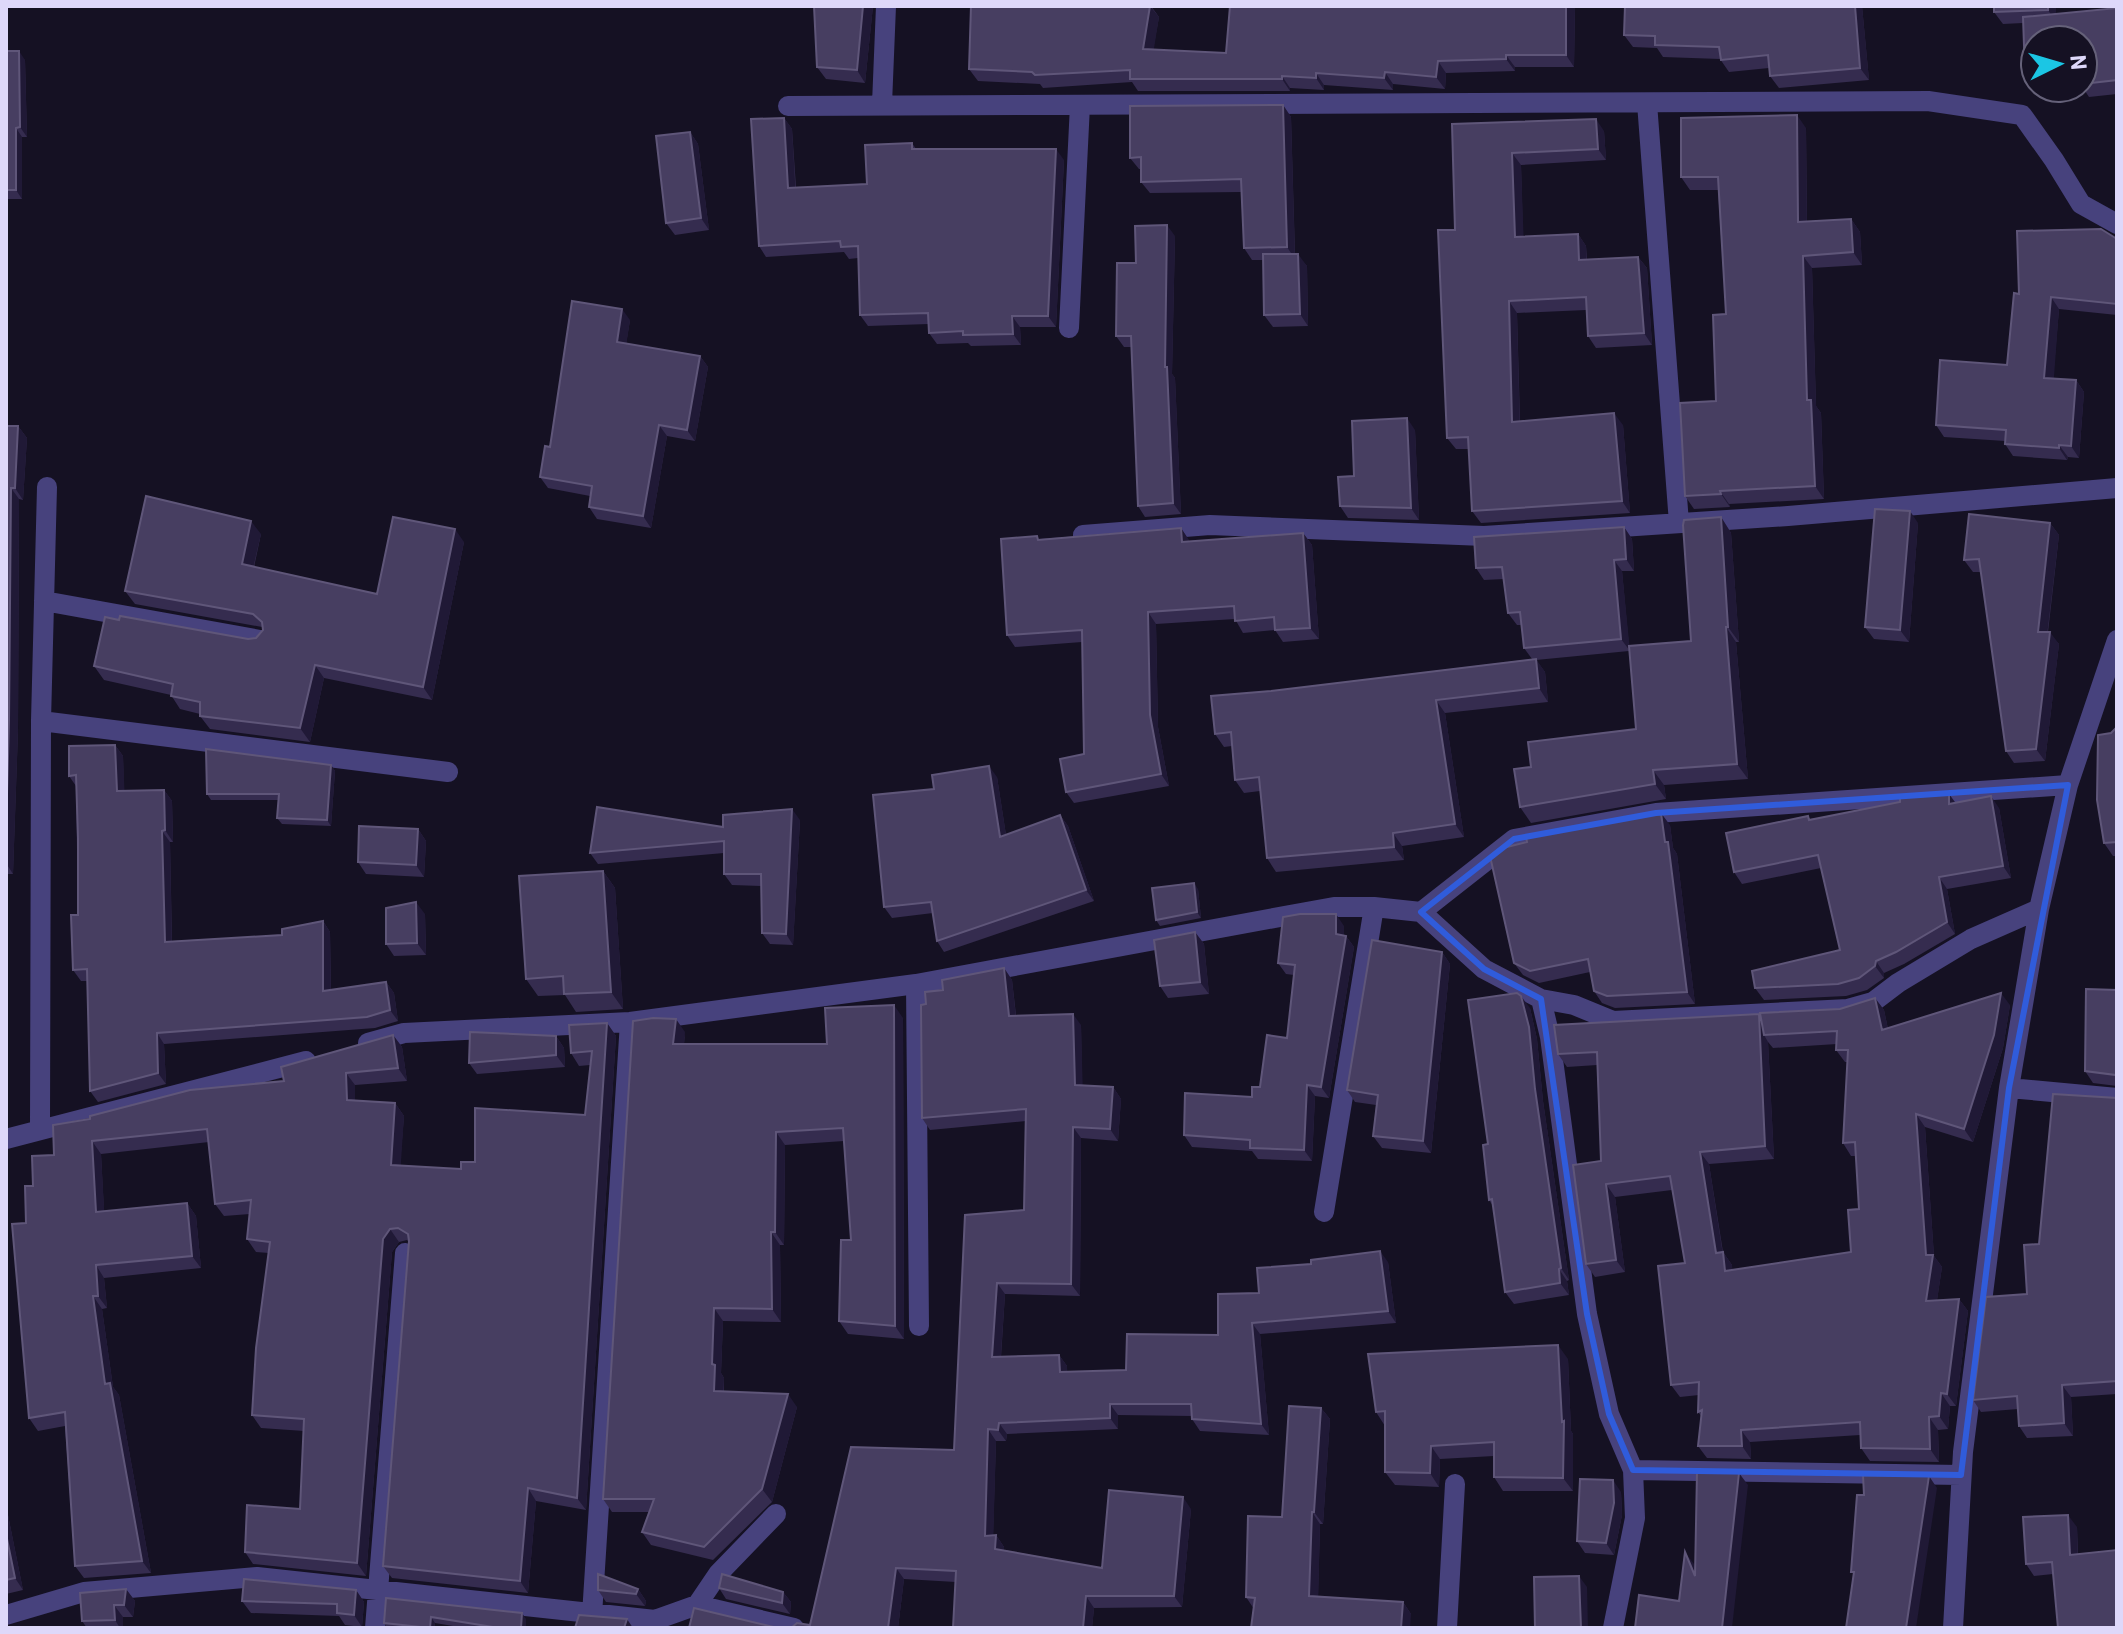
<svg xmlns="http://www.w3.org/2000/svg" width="2123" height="1634" viewBox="0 0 2123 1634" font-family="Barlow,sans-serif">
  <rect width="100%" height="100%" fill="#151123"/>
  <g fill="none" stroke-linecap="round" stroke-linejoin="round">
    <path stroke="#47427d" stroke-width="20" d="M 1647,103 L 1679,523
      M 882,104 L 886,6
      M 788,106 L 1928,101 L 2022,115 L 2054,160 L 2081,204 L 2117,224
      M 1069,328 L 1080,105
      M 1083,535 L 1210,525 L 1484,536 L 1788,516 L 2117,488
      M 44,601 L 260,640
      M 41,721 L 448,772
      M 1421,912 L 1484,969 L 1541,999 L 1550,1037 L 1587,1314 L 1609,1414 L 1633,1470 L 1635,1518 L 1613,1628
      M 916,984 L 919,1326
      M 1541,999 L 1574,1005 L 1613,1021 L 1848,1009 L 1873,1002 L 1898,983 L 1971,939 L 2039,909
      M 368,1043 L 404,1033 L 630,1022 L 916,984 L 1334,907 L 1374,907 L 1421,912 L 1514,839 L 1656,813 L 2068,785
      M 2009,1088 L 2117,1098
      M 40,1128 L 41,721 L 47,487
      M 6,1139 L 306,1061
      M 1324,1212 L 1374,907
      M 1633,1470 L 1961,1475
      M 697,1605 L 794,1628
      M 6,1615 L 84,1592 L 257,1577 L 655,1620 L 697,1605 L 718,1574 L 776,1514
      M 592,1615 L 630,1022
      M 375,1628 L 405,1253
      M 1447,1628 L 1455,1484
      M 1953,1628 L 1963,1452 L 2009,1088 L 2039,909 L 2068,785 L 2117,640"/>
  </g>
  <path fill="#352c4f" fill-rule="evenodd" d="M 814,6 L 873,6 L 865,83 L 826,79 L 817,67 Z
    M 971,6 L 1151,6 L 1159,17 L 1153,50 L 1226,53 L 1230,6 L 1575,6 L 1574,67 L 1515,67 L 1515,71 L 1446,73 L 1445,89 L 1393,84 L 1393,90 L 1324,85 L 1324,90 L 1290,88 L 1290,91 L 1138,91 L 1132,82 L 1043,88 L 1040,84 L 978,81 L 969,69 Z
    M 1862,6 L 1869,80 L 1779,88 L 1770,76 L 1769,68 L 1729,72 L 1720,59 L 1663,57 L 1657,48 L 1633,47 L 1624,35 Z
    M 2056,6 L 2056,14 L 2117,8 L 2117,94 L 2089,97 L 2083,88 L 2083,40 L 2035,40 L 2035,87 L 2025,74 L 2023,23 L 2003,24 L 1994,12 Z
    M 6,51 L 25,60 L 27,137 L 22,137 L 22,199 L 6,199 Z
    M 1283,105 L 1291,117 L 1295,254 L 1307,266 L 1308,326 L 1273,327 L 1264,315 L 1263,260 L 1252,260 L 1244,248 L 1241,192 L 1150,193 L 1141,182 L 1141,169 L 1139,169 L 1130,158 Z
    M 784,118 L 792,129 L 796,187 L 867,184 L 912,143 L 916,149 L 1064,160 L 1056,327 L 1020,327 L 1021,345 L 971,346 L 968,343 L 937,344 L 929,333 L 929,324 L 868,326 L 860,315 L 858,258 L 849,259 L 844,252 L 766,257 L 759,246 Z
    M 1452,124 L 1604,131 L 1606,160 L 1521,165 L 1523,237 L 1578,234 L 1586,246 L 1587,259 L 1638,257 L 1647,268 L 1652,345 L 1596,348 L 1588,336 L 1586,310 L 1517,313 L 1520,421 L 1623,425 L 1630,513 L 1481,523 L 1472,511 L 1469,449 L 1456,449 L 1447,438 L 1455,230 Z
    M 1806,128 L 1807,221 L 1851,219 L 1860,232 L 1862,265 L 1812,268 L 1816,406 L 1821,413 L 1824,499 L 1729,504 L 1730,507 L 1694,509 L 1685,496 L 1716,401 L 1726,314 L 1718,190 L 1690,190 L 1681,177 Z
    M 690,132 L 698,144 L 709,230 L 675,235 L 666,223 Z
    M 1175,236 L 1172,374 L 1175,378 L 1181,514 L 1145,517 L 1138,506 L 1131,347 L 1124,347 L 1116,336 L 1136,263 Z
    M 2117,239 L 2117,315 L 2059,309 L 2053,379 L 2076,380 L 2084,392 L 2079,458 L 2068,457 L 2067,460 L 2013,456 L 2005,444 L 2005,441 L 1944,437 L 1936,425 L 2007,365 L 2019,294 Z
    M 630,320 L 626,344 L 700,356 L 708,367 L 695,441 L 667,436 L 651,528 L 597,519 L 589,507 L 590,496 L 548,488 L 540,477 L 550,447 Z
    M 6,426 L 18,426 L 27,438 L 23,500 L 19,499 L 18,731 L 13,874 L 6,874 Z
    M 1415,430 L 1419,520 L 1348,518 L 1340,506 Z
    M 1721,517 L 1731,533 L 1739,642 L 1736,642 L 1748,779 L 1664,785 L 1666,799 L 1531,823 L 1520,807 L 1531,767 L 1636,729 L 1629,651 L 1536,660 L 1545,672 L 1548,702 L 1445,713 L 1464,837 L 1402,846 L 1404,860 L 1276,872 L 1267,858 L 1260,791 L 1244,793 L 1235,780 L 1232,746 L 1224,747 L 1215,734 L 1271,691 L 1532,659 L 1524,648 L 1522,625 L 1517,625 L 1508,613 L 1504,579 L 1484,580 L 1476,568 L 1624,527 L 1632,539 L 1634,571 L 1622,571 L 1629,646 L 1691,641 Z
    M 1918,523 L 1909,642 L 1874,639 L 1865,627 Z
    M 2050,523 L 2059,535 L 2048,632 L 2059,644 L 2045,761 L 2014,763 L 2006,751 L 1981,572 L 1973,572 L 1964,560 Z
    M 1181,528 L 1189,541 L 1303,533 L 1312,545 L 1319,639 L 1283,642 L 1275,630 L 1243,633 L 1235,619 L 1156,624 L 1158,727 L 1169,786 L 1074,803 L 1066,792 L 1084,754 L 1082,642 L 1015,647 L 1007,635 L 1039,539 Z
    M 261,534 L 254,567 L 377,594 L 464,542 L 432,700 L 324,678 L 310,742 L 210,729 L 200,716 L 200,714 L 180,709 L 171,695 L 104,680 L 94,666 L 119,620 L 248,639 L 256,638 L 263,630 L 262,627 L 135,604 L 125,591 Z
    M 2117,727 L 2117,856 L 2113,856 L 2104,843 L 2111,733 Z
    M 115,745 L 123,756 L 124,791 L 164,790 L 172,801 L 173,842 L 170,842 L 172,941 L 282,935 L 323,921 L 330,932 L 331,990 L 386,982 L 394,993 L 398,1021 L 375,1028 L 164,1044 L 166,1084 L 98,1102 L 90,1091 L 87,981 L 81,981 L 73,970 L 78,915 L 76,786 L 69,776 Z
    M 331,765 L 335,771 L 331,826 L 282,824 L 277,818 L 278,800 L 211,800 L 207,794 Z
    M 997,777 L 1006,835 L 1060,815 L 1068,826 L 1094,901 L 944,952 L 937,941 L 933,913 L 892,918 L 884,907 L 934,789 Z
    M 1956,802 L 1999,808 L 2011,878 L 1947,889 L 1955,934 L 1904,964 L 1884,973 L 1884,978 L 1867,990 L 1846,996 L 1764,1000 L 1755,988 L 1840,950 L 1821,868 L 1742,884 L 1734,872 L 1808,816 L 1810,819 Z
    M 800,820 L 793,945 L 770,944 L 762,933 L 761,886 L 732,885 L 724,874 L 724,853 L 598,864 L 590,853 L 723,827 Z
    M 1670,825 L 1673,848 L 1677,854 L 1695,1004 L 1615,1008 L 1602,1003 L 1594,991 L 1590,972 L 1539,983 L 1523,975 L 1514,963 Z
    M 418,829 L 426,841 L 424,877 L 366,874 L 358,862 Z
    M 603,871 L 615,888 L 623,1009 L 576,1012 L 565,995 L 538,996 L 526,979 Z
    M 1198,889 L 1201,918 L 1160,926 L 1156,920 Z
    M 425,914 L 426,955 L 394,956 L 386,944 Z
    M 1344,926 L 1344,935 L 1346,936 L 1354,947 L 1329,1098 L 1315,1096 L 1312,1161 L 1258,1159 L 1252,1151 L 1192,1147 L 1184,1135 L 1252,1097 L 1260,1087 L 1287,1038 L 1294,975 L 1286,974 L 1278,963 Z
    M 1195,932 L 1204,944 L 1209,994 L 1168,998 L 1160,986 Z
    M 1442,952 L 1450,964 L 1431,1153 L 1382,1148 L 1373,1136 L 1376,1105 L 1355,1102 L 1347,1090 Z
    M 1004,968 L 1012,980 L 1016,1015 L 1081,1025 L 1082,1085 L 1113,1087 L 1121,1099 L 1118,1141 L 1081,1138 L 1080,1296 L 1005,1294 L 1001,1357 L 1059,1355 L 1067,1366 L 1067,1372 L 1126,1370 L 1218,1335 L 1259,1293 L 1388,1262 L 1396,1323 L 1260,1334 L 1269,1435 L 1200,1431 L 1192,1419 L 1192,1416 L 1118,1415 L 1118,1429 L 1007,1434 L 1006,1441 L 996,1441 L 993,1536 L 996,1535 L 1004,1547 L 1004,1550 L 1102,1568 L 1191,1509 L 1182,1607 L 1094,1608 L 1092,1628 L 953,1628 L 956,1582 L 904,1579 L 898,1628 L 791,1628 L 810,1625 L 954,1450 L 965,1215 L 1024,1210 L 1026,1121 L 930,1130 L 922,1118 L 926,1004 L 943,990 Z
    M 2117,990 L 2117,1086 L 2093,1083 L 2085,1071 Z
    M 1875,998 L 1884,1010 L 1888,1029 L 2010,1005 L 2003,1048 L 1973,1142 L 1925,1127 L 1934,1256 L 1942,1267 L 1937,1300 L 1959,1299 L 1968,1311 L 1956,1406 L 1950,1406 L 1948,1429 L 1938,1430 L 1939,1462 L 1870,1461 L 1861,1448 L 1860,1435 L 1750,1442 L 1751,1459 L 1707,1458 L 1698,1446 L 1702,1417 L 1698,1412 L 1699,1395 L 1680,1397 L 1671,1385 L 1685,1263 L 1672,1190 L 1615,1197 L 1625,1272 L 1595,1277 L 1586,1264 L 1601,1161 L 1597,1065 L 1567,1067 L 1558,1054 L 1840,1009 ZM 1768,1042 L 1773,1048 L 1837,1044 L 1836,1050 L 1845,1062 L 1847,1062 L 1843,1143 L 1851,1156 L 1856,1156 L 1859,1209 L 1851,1252 L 1732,1270 L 1732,1265 L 1723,1252 L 1709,1164 L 1774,1159 Z
    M 1530,1008 L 1537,1039 L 1543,1101 L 1569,1280 L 1567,1281 L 1569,1295 L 1514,1304 L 1505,1292 L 1493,1206 L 1489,1200 L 1488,1144 Z
    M 903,1018 L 904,1339 L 848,1334 L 839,1321 L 851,1240 L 844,1141 L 785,1145 L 784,1245 L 780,1245 L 781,1322 L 723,1321 L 721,1373 L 724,1378 L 724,1391 L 797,1407 L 772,1502 L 713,1560 L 651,1545 L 642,1532 L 649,1512 L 612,1512 L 603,1499 L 685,1032 L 684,1044 L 827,1044 Z
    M 607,1023 L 616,1036 L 586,1510 L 536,1501 L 528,1593 L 392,1578 L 383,1566 L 409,1242 L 407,1240 L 399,1242 L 392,1252 L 366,1576 L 253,1564 L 245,1552 L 300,1509 L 304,1431 L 261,1428 L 252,1415 L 269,1253 L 256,1252 L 247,1239 L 250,1214 L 224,1216 L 215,1204 L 209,1142 L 101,1154 L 104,1211 L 187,1203 L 196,1216 L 201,1268 L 104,1278 L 107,1308 L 102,1309 L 113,1387 L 119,1395 L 151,1573 L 84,1578 L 75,1566 L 65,1426 L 38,1431 L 29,1418 L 26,1223 L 33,1186 L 54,1155 L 53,1125 L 284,1081 L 393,1035 L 402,1047 L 407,1081 L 355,1085 L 355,1100 L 395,1103 L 404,1116 L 400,1165 L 461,1169 L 475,1162 L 585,1115 L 590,1065 L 579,1066 L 571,1053 Z
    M 556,1036 L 564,1048 L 565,1067 L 477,1074 L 469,1063 Z
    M 2117,1098 L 2117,1394 L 2071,1397 L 2073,1436 L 2027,1438 L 2019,1426 L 2018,1409 L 1981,1412 L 1973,1400 L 2027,1294 L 2039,1244 Z
    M 1568,1359 L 1571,1431 L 1573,1434 L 1573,1491 L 1503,1491 L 1494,1477 L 1494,1456 L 1440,1459 L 1439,1487 L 1395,1485 L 1385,1472 L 1385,1426 L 1376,1412 Z
    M 1321,1408 L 1330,1419 L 1323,1524 L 1320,1524 L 1318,1596 L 1403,1602 L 1411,1614 L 1254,1609 L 1246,1597 L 1282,1517 Z
    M 1621,1492 L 1622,1515 L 1614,1555 L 1585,1553 L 1577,1541 Z
    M 6,1505 L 23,1590 L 6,1594 Z
    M 2077,1527 L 2078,1554 L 2053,1574 L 2034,1576 L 2026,1564 Z
    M 719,1588 L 783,1592 L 791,1602 L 790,1614 L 726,1599 Z
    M 126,1589 L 135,1601 L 133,1617 L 123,1617 L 123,1628 L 87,1628 L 82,1621 Z
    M 638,1589 L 646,1601 L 645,1606 L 606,1602 L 598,1590 Z
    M 356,1590 L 364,1602 L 362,1627 L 345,1625 L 339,1616 L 251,1613 L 242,1601 Z
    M 386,1598 L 526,1619 L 526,1628 L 465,1628 L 435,1623 L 434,1628 L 387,1628 L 384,1623 Z"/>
  <path fill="#201936" d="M 863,6 L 873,6 L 865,83 L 857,70 Z
    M 1150,6 L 1159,17 L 1152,61 L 1143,49 Z
    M 1566,6 L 1575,6 L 1574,67 L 1566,55 Z
    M 1855,6 L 1862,6 L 1869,80 L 1860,68 Z
    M 2048,6 L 2056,6 L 2056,22 L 2048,10 Z
    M 19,51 L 25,60 L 27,137 L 20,127 Z
    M 1506,55 L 1515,67 L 1515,71 L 1506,59 Z
    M 1438,61 L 1446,73 L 1445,89 L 1436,77 Z
    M 1385,72 L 1393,84 L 1393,90 L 1384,78 Z
    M 1316,73 L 1324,85 L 1324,90 L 1316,78 Z
    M 1282,76 L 1290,88 L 1290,91 L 1282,79 Z
    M 1283,105 L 1291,117 L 1295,259 L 1287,247 Z
    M 1797,115 L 1806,128 L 1807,235 L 1798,222 Z
    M 784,118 L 792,129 L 796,199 L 788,188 Z
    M 1596,119 L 1604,131 L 1606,160 L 1598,149 Z
    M 16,128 L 22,137 L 22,199 L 16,190 Z
    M 690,132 L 698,144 L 709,230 L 701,218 Z
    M 1056,149 L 1064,160 L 1056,327 L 1048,316 Z
    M 1512,153 L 1521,165 L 1524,249 L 1515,237 Z
    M 1851,219 L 1860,232 L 1862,265 L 1853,252 Z
    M 1167,225 L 1175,236 L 1172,374 L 1175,378 L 1181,514 L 1173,503 L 1165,367 Z
    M 1578,234 L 1586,246 L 1587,272 L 1579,260 Z
    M 1298,254 L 1307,266 L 1308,326 L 1300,314 Z
    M 1803,256 L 1812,268 L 1816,406 L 1821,413 L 1824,499 L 1815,486 L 1807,400 Z
    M 1638,257 L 1647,268 L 1652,345 L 1644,333 Z
    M 2051,297 L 2059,309 L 2053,390 L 2044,378 Z
    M 1509,301 L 1517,313 L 1520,434 L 1512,422 Z
    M 622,309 L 630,320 L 625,353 L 617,342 Z
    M 1012,316 L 1020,327 L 1021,345 L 1013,334 Z
    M 700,356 L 708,367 L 695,441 L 687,430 Z
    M 2076,380 L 2084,392 L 2079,458 L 2071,446 Z
    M 1614,413 L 1623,425 L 1630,513 L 1622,501 Z
    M 1407,418 L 1415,430 L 1419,520 L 1411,508 Z
    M 659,425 L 667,436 L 651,528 L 643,516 Z
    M 18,426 L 27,438 L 23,500 L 15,488 Z
    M 2059,445 L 2068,457 L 2067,460 L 2059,448 Z
    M 11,488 L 19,499 L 18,731 L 13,874 L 6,863 Z
    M 1720,491 L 1729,504 L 1730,507 L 1721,494 Z
    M 1910,511 L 1918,523 L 1909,642 L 1900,630 Z
    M 1721,517 L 1731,533 L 1739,642 L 1728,627 Z
    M 251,521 L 261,534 L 251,577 L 242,564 Z
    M 2050,523 L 2059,535 L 2046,644 L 2038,632 Z
    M 1624,527 L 1632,539 L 1634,571 L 1626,559 Z
    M 1181,528 L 1189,540 L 1190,554 L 1182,542 Z
    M 455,529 L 464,542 L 432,700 L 423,687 Z
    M 1303,533 L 1312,545 L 1319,639 L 1310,628 Z
    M 1614,560 L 1622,571 L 1630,651 L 1621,639 Z
    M 1148,612 L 1156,624 L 1158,727 L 1169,786 L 1161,774 L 1150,715 Z
    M 1726,627 L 1736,642 L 1748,779 L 1737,764 Z
    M 2050,632 L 2059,644 L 2045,761 L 2036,749 Z
    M 1536,659 L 1545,672 L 1548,702 L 1539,688 Z
    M 315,665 L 324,678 L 310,742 L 300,728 Z
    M 1436,700 L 1445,713 L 1464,837 L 1455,824 Z
    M 115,745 L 123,756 L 125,803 L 117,791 Z
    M 331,765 L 335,771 L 331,826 L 327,820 Z
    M 989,766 L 997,777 L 1008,848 L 1000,837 Z
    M 1653,770 L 1664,785 L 1666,799 L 1655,784 Z
    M 164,790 L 172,801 L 173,842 L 165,830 Z
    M 1949,794 L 1958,806 L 1949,804 Z
    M 1991,796 L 1999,808 L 2011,878 L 2003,866 Z
    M 792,809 L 800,820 L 793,945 L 786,934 Z
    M 1661,813 L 1670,825 L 1673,848 L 1677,854 L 1695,1004 L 1687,992 Z
    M 1060,815 L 1068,826 L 1094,901 L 1086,890 Z
    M 418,829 L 426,841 L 424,877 L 416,865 Z
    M 162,831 L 170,842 L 172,953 L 165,942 Z
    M 1393,833 L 1402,846 L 1404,860 L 1394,847 Z
    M 603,871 L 615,888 L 623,1009 L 611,992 Z
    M 1939,877 L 1947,889 L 1955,934 L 1947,922 Z
    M 1194,883 L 1198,889 L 1201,918 L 1197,912 Z
    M 416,902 L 425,914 L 426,955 L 417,943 Z
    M 1336,914 L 1344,926 L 1344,945 L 1336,934 Z
    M 323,921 L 330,932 L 331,1003 L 323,991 Z
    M 1195,932 L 1204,944 L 1209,994 L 1200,982 Z
    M 1346,936 L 1354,947 L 1329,1098 L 1321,1087 Z
    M 1442,952 L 1450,964 L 1431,1153 L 1423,1141 Z
    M 1876,961 L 1884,973 L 1884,978 L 1875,966 Z
    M 1004,968 L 1012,980 L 1017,1027 L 1009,1016 Z
    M 386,982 L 394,993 L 398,1021 L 390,1010 Z
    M 2001,993 L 2010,1005 L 2003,1048 L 1973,1142 L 1964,1129 Z
    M 1521,996 L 1530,1008 L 1537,1039 L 1543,1101 L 1569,1280 L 1561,1268 Z
    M 1875,998 L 1884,1010 L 1891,1043 L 1882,1030 Z
    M 894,1005 L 903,1018 L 904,1339 L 895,1326 Z
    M 1073,1014 L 1081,1025 L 1083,1097 L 1075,1085 Z
    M 1759,1014 L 1768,1026 L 1764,1035 L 1768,1042 L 1774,1159 L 1765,1146 Z
    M 676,1019 L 685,1032 L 683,1056 L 673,1044 Z
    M 607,1023 L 616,1036 L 586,1510 L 577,1498 Z
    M 157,1033 L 164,1044 L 166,1084 L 158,1073 Z
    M 393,1035 L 402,1047 L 407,1081 L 398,1068 Z
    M 556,1036 L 564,1048 L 565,1067 L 556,1055 Z
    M 346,1073 L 355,1085 L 355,1112 L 347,1100 Z
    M 1307,1085 L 1315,1096 L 1312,1161 L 1304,1150 Z
    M 1113,1087 L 1121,1099 L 1118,1141 L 1110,1129 Z
    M 395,1103 L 404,1116 L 400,1177 L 391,1165 Z
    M 1916,1114 L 1925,1127 L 1934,1256 L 1942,1267 L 1935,1314 L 1926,1301 L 1926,1255 Z
    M 1073,1127 L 1081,1138 L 1080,1296 L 1071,1284 Z
    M 776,1132 L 785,1145 L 784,1245 L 775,1232 Z
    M 92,1141 L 101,1154 L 105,1225 L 96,1212 Z
    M 1700,1152 L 1709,1164 L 1723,1255 L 1723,1252 L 1732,1265 L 1734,1284 L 1725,1271 L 1716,1253 Z
    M 1606,1184 L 1615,1197 L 1625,1272 L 1616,1260 Z
    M 187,1203 L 196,1216 L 201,1268 L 192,1256 Z
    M 390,1229 L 399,1242 L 392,1252 L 366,1576 L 357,1563 L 383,1239 Z
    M 771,1232 L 780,1245 L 781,1322 L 772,1309 Z
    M 1380,1251 L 1388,1262 L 1396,1323 L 1388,1311 Z
    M 96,1265 L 104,1278 L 107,1308 L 98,1296 Z
    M 1559,1269 L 1567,1281 L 1569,1295 L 1560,1283 Z
    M 997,1283 L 1005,1294 L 1000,1368 L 992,1357 Z
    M 93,1296 L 102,1309 L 113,1387 L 119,1395 L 151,1573 L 142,1561 L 105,1384 Z
    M 1959,1299 L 1968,1311 L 1956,1406 L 1947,1394 Z
    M 714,1308 L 723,1321 L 721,1373 L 724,1378 L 723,1404 L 714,1391 L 712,1364 Z
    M 1252,1323 L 1260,1334 L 1269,1435 L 1261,1424 Z
    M 1558,1345 L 1568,1359 L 1571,1431 L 1573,1434 L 1573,1491 L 1563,1478 Z
    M 1059,1355 L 1067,1366 L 1068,1383 L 1060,1372 Z
    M 2062,1385 L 2071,1397 L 2073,1436 L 2064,1423 Z
    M 1941,1393 L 1950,1406 L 1948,1429 L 1939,1416 Z
    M 788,1394 L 797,1407 L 772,1502 L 762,1489 Z
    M 1110,1404 L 1118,1415 L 1118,1429 L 1110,1418 Z
    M 1321,1408 L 1330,1419 L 1323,1524 L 1314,1512 Z
    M 1929,1417 L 1938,1430 L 1939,1462 L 1930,1449 Z
    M 999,1423 L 1007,1434 L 1006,1441 L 998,1430 Z
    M 988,1429 L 996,1441 L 993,1547 L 985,1536 Z
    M 1741,1430 L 1750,1442 L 1751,1459 L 1742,1446 Z
    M 1431,1446 L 1440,1459 L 1439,1487 L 1430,1473 Z
    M 1739,1473 L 1748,1485 L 1732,1628 L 1722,1628 Z
    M 1929,1476 L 1937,1488 L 1916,1628 L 1906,1628 Z
    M 1613,1480 L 1621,1492 L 1622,1515 L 1614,1555 L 1606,1543 Z
    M 528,1488 L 536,1501 L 528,1593 L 520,1581 Z
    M 1183,1497 L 1191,1509 L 1182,1607 L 1174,1596 Z
    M 6,1505 L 23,1590 L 15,1578 L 6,1534 Z
    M 1312,1512 L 1320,1524 L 1318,1607 L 1309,1596 Z
    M 2068,1515 L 2077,1527 L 2078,1567 L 2070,1555 Z
    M 996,1535 L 1004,1547 L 1004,1560 L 995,1549 Z
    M 1685,1552 L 1694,1564 L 1703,1588 L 1695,1576 Z
    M 896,1568 L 904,1579 L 898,1628 L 888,1628 Z
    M 1579,1576 L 1587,1587 L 1588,1628 L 1581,1628 Z
    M 126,1589 L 135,1601 L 133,1617 L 124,1605 Z
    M 638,1589 L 646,1601 L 645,1606 L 636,1594 Z
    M 356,1590 L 364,1602 L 362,1627 L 354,1615 Z
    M 783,1592 L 791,1602 L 790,1614 L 782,1603 Z
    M 1086,1596 L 1094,1608 L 1092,1628 L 1083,1628 Z
    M 1403,1602 L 1411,1614 L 1410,1628 L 1401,1628 Z
    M 114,1605 L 123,1617 L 123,1628 L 120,1628 L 115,1620 Z
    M 522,1613 L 526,1619 L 526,1628 L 521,1628 Z
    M 431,1617 L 435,1623 L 434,1628 L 430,1628 Z
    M 627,1619 L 633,1628 L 624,1628 Z"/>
  <path fill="#473e61" stroke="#5f5679" stroke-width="2" d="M 814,6 L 863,6 L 857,70 L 817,67 Z
    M 971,6 L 1150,6 L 1143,49 L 1226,53 L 1230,6 L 1566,6 L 1566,55 L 1506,55 L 1506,59 L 1438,61 L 1436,77 L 1385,72 L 1384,78 L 1316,73 L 1316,78 L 1282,76 L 1282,79 L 1130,79 L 1130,70 L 1035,75 L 1032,72 L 969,69 Z
    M 1625,6 L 1855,6 L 1860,68 L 1770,76 L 1768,55 L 1721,60 L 1719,47 L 1655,45 L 1655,36 L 1624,35 Z
    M 1994,6 L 2048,6 L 2048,10 L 1994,12 Z
    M 2117,8 L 2117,80 L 2083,84 L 2083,40 L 2035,40 L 2035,74 L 2025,74 L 2023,17 Z
    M 6,51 L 19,51 L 20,127 L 16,128 L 16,190 L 6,190 Z
    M 1283,105 L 1287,247 L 1244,248 L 1241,179 L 1141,182 L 1141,157 L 1130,158 L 1130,106 Z
    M 1797,115 L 1798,222 L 1851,219 L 1853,252 L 1803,256 L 1807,400 L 1811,400 L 1815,486 L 1720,491 L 1721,494 L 1685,496 L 1680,403 L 1716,401 L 1713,315 L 1726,314 L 1718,177 L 1681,177 L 1681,118 Z
    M 784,118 L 788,188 L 867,184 L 865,145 L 912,143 L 912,149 L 1056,149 L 1048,316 L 1012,316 L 1013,334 L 963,335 L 963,331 L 929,333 L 928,313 L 860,315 L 858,246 L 841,247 L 840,241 L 759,246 L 751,119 Z
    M 1596,119 L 1598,149 L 1512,153 L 1515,237 L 1578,234 L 1579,260 L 1638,257 L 1644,333 L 1588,336 L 1586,297 L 1509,301 L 1512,422 L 1614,413 L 1622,501 L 1472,511 L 1468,437 L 1447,438 L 1438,230 L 1455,230 L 1452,124 Z
    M 690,132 L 701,218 L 666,223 L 656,136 Z
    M 1167,225 L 1165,367 L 1167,367 L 1173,503 L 1138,506 L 1131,336 L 1116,336 L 1117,263 L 1136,263 L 1135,226 Z
    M 2101,229 L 2117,239 L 2117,304 L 2051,297 L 2044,378 L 2076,380 L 2071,446 L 2059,445 L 2059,448 L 2005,444 L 2006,430 L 1936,425 L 1940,360 L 2007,365 L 2014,293 L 2019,294 L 2017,231 Z
    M 1263,254 L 1298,254 L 1300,314 L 1264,315 Z
    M 572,301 L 622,309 L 617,342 L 700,356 L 687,430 L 659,425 L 643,516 L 589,507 L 592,486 L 540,477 L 545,446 L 550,447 Z
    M 1407,418 L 1411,508 L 1340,506 L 1338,477 L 1354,476 L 1352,421 Z
    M 6,426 L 18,426 L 15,488 L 11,488 L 9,720 L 6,831 Z
    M 146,496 L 251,521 L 242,564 L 377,594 L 393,517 L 455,529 L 423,687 L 315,665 L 300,728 L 200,716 L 200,702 L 171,696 L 173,684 L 94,666 L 105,617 L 119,620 L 120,616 L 248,639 L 256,638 L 263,630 L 262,622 L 253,614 L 125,591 Z
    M 1875,509 L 1910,511 L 1900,630 L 1865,627 Z
    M 1969,514 L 2050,523 L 2038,632 L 2050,632 L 2036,749 L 2006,751 L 1979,559 L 1964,560 Z
    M 1721,517 L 1728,627 L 1726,627 L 1737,764 L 1653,770 L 1655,784 L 1520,807 L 1514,769 L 1531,767 L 1528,742 L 1636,729 L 1629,646 L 1691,641 L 1683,525 L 1684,520 Z
    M 1624,527 L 1626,559 L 1614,560 L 1621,639 L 1524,648 L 1520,612 L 1508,613 L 1502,567 L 1476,568 L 1474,537 Z
    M 1181,528 L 1182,542 L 1303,533 L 1310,628 L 1275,630 L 1274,617 L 1235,621 L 1234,606 L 1148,612 L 1150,715 L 1161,774 L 1066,792 L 1060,759 L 1084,754 L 1082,630 L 1007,635 L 1001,539 L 1037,536 L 1038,540 Z
    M 1536,659 L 1539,688 L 1436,700 L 1455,824 L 1393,833 L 1394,847 L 1267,858 L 1259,777 L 1235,780 L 1231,732 L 1215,734 L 1211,696 L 1271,691 Z
    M 2117,727 L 2117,842 L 2104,843 L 2097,800 L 2098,735 L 2111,733 Z
    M 115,745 L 117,791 L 164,790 L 165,830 L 162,831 L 165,942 L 282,935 L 282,929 L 323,921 L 323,991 L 386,982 L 390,1010 L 367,1017 L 157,1033 L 158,1073 L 90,1091 L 87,969 L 73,970 L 71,915 L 78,915 L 78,838 L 76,775 L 69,776 L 69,746 Z
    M 206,749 L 331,765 L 327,820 L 277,818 L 279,794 L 207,794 Z
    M 989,766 L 1000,837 L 1060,815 L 1086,890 L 937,941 L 931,902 L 884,907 L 873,795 L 934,789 L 932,775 Z
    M 1949,794 L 1949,804 L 1991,796 L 2003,866 L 1939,877 L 1947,922 L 1896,952 L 1876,961 L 1875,966 L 1859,978 L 1838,984 L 1755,988 L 1752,971 L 1840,950 L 1818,855 L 1734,872 L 1726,833 L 1808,816 L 1809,820 L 1900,802 L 1900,798 L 1909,796 Z
    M 597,807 L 723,827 L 723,815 L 792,809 L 786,934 L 762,933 L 761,874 L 724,874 L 724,841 L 590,853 Z
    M 1661,813 L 1665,842 L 1668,842 L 1687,992 L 1607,996 L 1594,991 L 1588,959 L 1530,971 L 1514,963 L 1490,856 L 1499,849 L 1527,842 L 1526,837 Z
    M 359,826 L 418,829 L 416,865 L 358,862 Z
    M 603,871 L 611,992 L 564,994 L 563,976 L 526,979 L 519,876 Z
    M 1194,883 L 1197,912 L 1156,920 L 1152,888 Z
    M 416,902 L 417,943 L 386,944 L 386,908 Z
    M 1300,914 L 1336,914 L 1336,934 L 1346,936 L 1321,1087 L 1307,1085 L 1304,1150 L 1250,1148 L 1250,1140 L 1184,1135 L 1185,1093 L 1252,1097 L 1252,1087 L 1260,1087 L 1267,1035 L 1287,1038 L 1295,965 L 1278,963 L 1283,917 Z
    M 1195,932 L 1200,982 L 1160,986 L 1154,940 Z
    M 1372,940 L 1442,952 L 1423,1141 L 1373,1136 L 1378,1095 L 1347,1090 Z
    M 1004,968 L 1009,1016 L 1073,1014 L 1075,1085 L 1113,1087 L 1110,1129 L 1073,1127 L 1071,1284 L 997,1283 L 992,1357 L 1059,1355 L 1060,1372 L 1126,1370 L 1127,1334 L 1218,1335 L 1218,1294 L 1259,1293 L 1257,1268 L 1311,1264 L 1311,1260 L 1380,1251 L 1388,1311 L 1252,1323 L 1261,1424 L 1192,1419 L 1191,1404 L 1110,1404 L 1110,1418 L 999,1423 L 998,1430 L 988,1429 L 985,1536 L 996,1535 L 995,1549 L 1102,1568 L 1109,1490 L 1183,1497 L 1174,1596 L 1086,1596 L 1083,1628 L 953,1628 L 956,1571 L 896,1568 L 888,1628 L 791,1628 L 797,1623 L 810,1625 L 851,1447 L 954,1450 L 965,1215 L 1024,1210 L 1026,1109 L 922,1118 L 921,1005 L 926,1004 L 925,992 L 943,990 L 942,980 Z
    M 2086,989 L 2117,990 L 2116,1075 L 2085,1071 Z
    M 1517,993 L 1521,996 L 1529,1027 L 1535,1089 L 1561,1268 L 1559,1269 L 1560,1283 L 1505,1292 L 1492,1199 L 1489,1200 L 1483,1145 L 1488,1144 L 1468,1000 Z
    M 2001,993 L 1994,1035 L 1964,1129 L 1916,1114 L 1926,1255 L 1933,1255 L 1926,1301 L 1959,1299 L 1947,1394 L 1941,1393 L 1939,1416 L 1929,1417 L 1930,1449 L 1861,1448 L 1860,1422 L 1741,1430 L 1742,1446 L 1698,1446 L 1702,1410 L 1698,1412 L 1699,1382 L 1671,1385 L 1658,1266 L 1685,1263 L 1670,1176 L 1606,1184 L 1616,1260 L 1586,1264 L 1573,1165 L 1601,1161 L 1597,1052 L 1558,1054 L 1554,1025 L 1759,1014 L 1765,1146 L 1700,1152 L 1716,1253 L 1723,1252 L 1725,1271 L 1851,1252 L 1848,1210 L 1859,1209 L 1855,1142 L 1843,1143 L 1848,1050 L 1836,1050 L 1837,1031 L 1764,1035 L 1760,1013 L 1840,1009 L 1875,998 L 1882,1030 Z
    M 894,1005 L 895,1326 L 839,1321 L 841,1240 L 851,1240 L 843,1128 L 776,1132 L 775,1232 L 771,1232 L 772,1309 L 714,1308 L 712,1364 L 715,1365 L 714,1391 L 788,1394 L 762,1489 L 704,1547 L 642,1532 L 654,1499 L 603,1499 L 633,1021 L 653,1018 L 676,1019 L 673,1044 L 827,1044 L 825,1008 Z
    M 607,1023 L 577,1498 L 528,1488 L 520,1581 L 383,1566 L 409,1241 L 408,1234 L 398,1228 L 390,1229 L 383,1239 L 357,1563 L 245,1552 L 247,1505 L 300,1509 L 304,1419 L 252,1415 L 256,1348 L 270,1242 L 247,1239 L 251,1200 L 215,1204 L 207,1129 L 92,1141 L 96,1212 L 187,1203 L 192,1256 L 96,1265 L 98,1296 L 93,1296 L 105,1384 L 110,1383 L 142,1561 L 75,1566 L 65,1412 L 29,1418 L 12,1224 L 26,1223 L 25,1186 L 33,1186 L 32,1156 L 54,1155 L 53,1125 L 90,1119 L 90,1116 L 190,1090 L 284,1081 L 281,1067 L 393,1035 L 398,1068 L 346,1073 L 347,1100 L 395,1103 L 391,1165 L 461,1169 L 461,1162 L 475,1162 L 475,1108 L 585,1115 L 592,1051 L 571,1053 L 569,1025 Z
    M 470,1032 L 556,1036 L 556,1055 L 469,1063 Z
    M 2053,1094 L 2117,1098 L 2117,1381 L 2062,1385 L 2064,1423 L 2019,1426 L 2017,1396 L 1973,1400 L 1986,1297 L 2027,1294 L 2024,1245 L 2039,1244 Z
    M 1558,1345 L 1562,1422 L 1564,1421 L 1563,1478 L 1494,1477 L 1494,1442 L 1431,1446 L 1430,1473 L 1385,1472 L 1385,1411 L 1376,1412 L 1368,1354 Z
    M 1289,1406 L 1321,1408 L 1314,1512 L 1312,1512 L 1309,1596 L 1403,1602 L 1401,1628 L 1251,1628 L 1255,1598 L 1246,1597 L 1248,1516 L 1282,1517 Z
    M 1697,1472 L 1739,1473 L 1722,1628 L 1635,1628 L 1639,1595 L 1679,1601 L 1685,1552 L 1695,1576 Z
    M 1863,1475 L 1929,1476 L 1906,1628 L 1846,1628 L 1854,1572 L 1851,1572 L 1857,1495 L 1864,1495 Z
    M 1580,1479 L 1613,1480 L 1614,1503 L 1606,1543 L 1577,1541 Z
    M 2068,1515 L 2070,1555 L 2117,1550 L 2117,1628 L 2058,1628 L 2052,1562 L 2026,1564 L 2023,1517 Z
    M 6,1534 L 15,1578 L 6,1580 Z
    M 598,1574 L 638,1589 L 636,1594 L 598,1590 Z
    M 722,1574 L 783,1592 L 782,1603 L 719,1588 Z
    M 1579,1576 L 1581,1628 L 1535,1628 L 1534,1577 Z
    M 244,1579 L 356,1590 L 354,1615 L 337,1613 L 337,1604 L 242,1601 Z
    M 126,1589 L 124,1605 L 114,1605 L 115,1620 L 82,1621 L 80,1593 Z
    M 386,1598 L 522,1613 L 521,1628 L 499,1628 L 431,1617 L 430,1628 L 384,1623 Z
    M 694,1608 L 778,1628 L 689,1628 Z
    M 579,1615 L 627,1619 L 624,1628 L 575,1628 Z"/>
  <path fill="none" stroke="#305cdb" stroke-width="6" stroke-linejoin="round" d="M 2068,785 L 2009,1088 L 1961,1475 L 1633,1470 L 1609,1414 L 1587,1314 L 1541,999 L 1484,969 L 1421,912 L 1514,839 L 1656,813 Z"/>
  <rect width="2123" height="1634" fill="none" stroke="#ded8fa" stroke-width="16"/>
  <g transform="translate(2059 64) rotate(85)"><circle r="38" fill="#151123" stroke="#656179" stroke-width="2"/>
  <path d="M0-6L14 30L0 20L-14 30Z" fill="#1bc6e4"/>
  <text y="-12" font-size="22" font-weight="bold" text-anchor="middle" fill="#ded8fa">N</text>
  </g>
</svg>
